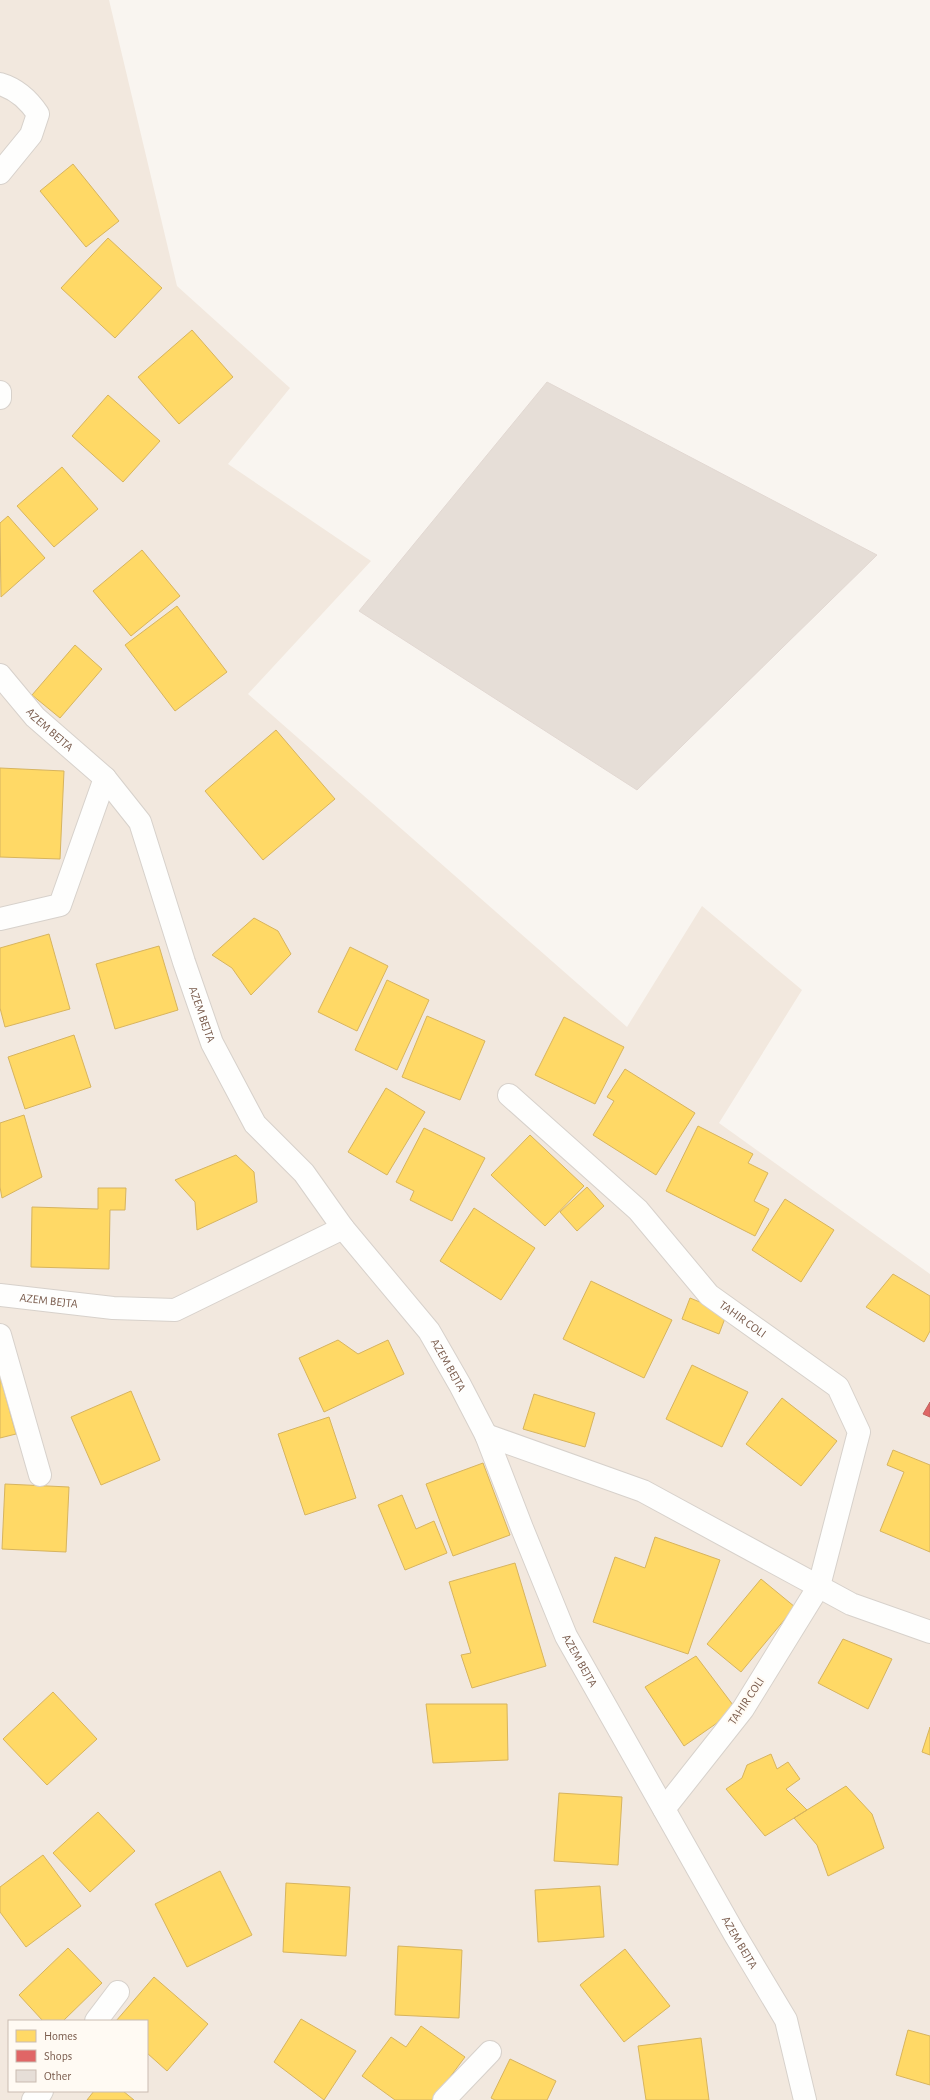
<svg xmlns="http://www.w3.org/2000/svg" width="930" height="2100" viewBox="0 0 930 2100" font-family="'Alegreya Sans',sans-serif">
  <rect width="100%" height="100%" fill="#f9f5f0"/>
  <path fill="#f2e8de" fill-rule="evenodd" d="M 0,0 L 109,0 L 177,286 L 290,388 L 228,464 L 371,561 L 248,694 L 627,1027 L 702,906 L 802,990 L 719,1123 L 930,1274 L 930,2100 L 0,2100 ZM 9,2021 L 147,2021 L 147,2091 L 9,2091 Z"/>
  <path fill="#ffd966" stroke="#d7b45e" d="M 73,164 L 119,221 L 86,247 L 40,191 Z
    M 108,238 L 162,288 L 115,338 L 61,288 Z
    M 192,330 L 233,377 L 179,424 L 138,377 Z
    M 108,395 L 160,441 L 123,482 L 72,436 Z
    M 62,467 L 98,509 L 54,547 L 17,506 Z
    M 8,516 L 45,558 L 1,597 L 0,523 Z
    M 142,550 L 180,596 L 131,636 L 93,591 Z
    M 177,606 L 227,672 L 175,711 L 125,645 Z
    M 75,645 L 102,669 L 60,718 L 32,695 Z
    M 276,730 L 335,799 L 263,860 L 205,791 Z
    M 0,768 L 64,771 L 60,859 L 0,857 Z
    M 254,918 L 278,931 L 291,954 L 251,995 L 232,968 L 212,955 Z
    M 49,934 L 70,1009 L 5,1027 L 0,1008 L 0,948 Z
    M 159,946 L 178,1010 L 115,1029 L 96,964 Z
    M 350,947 L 388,966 L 357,1031 L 318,1012 Z
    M 387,980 L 429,1000 L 397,1070 L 355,1050 Z
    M 427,1016 L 485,1041 L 460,1100 L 402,1077 Z
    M 564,1017 L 624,1047 L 595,1104 L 535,1075 Z
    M 74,1035 L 91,1087 L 25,1109 L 8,1057 Z
    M 625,1069 L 695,1113 L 656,1175 L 593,1135 L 614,1101 L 607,1097 Z
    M 386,1088 L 425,1112 L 387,1175 L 348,1152 Z
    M 24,1115 L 42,1177 L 2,1198 L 0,1187 L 0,1123 Z
    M 698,1126 L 753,1154 L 748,1163 L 768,1173 L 754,1201 L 769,1209 L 755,1236 L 666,1191 Z
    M 424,1128 L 485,1158 L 452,1221 L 410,1200 L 414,1191 L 396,1182 Z
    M 530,1135 L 584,1186 L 545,1226 L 491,1175 Z
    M 236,1155 L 254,1172 L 257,1202 L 197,1230 L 195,1202 L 175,1180 Z
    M 587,1187 L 604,1206 L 577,1231 L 560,1212 Z
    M 98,1188 L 126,1188 L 125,1210 L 110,1210 L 109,1269 L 31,1267 L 32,1207 L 98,1209 Z
    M 785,1199 L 834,1230 L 801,1282 L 752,1250 Z
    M 474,1208 L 535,1248 L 501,1300 L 440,1261 Z
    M 893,1274 L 930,1296 L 930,1331 L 924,1342 L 866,1307 Z
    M 591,1281 L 672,1320 L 644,1378 L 563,1339 Z
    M 690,1298 L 727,1313 L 719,1334 L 682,1319 Z
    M 338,1340 L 358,1354 L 388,1340 L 404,1374 L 324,1412 L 299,1358 Z
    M 692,1365 L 748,1392 L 722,1447 L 666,1419 Z
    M 0,1376 L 16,1434 L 0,1438 Z
    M 131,1391 L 160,1460 L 101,1485 L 71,1417 Z
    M 534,1394 L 595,1413 L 585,1447 L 523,1429 Z
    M 782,1398 L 837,1441 L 801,1486 L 746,1444 Z
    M 329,1417 L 356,1498 L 305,1515 L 278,1434 Z
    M 893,1450 L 930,1465 L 930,1552 L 880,1531 L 904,1472 L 887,1465 Z
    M 483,1463 L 510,1535 L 453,1556 L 426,1484 Z
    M 5,1484 L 69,1487 L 66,1552 L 2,1549 Z
    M 402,1495 L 416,1529 L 434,1521 L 447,1553 L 405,1570 L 378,1505 Z
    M 655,1537 L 720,1560 L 688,1654 L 593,1622 L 615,1557 L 645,1568 Z
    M 515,1563 L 546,1666 L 472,1688 L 461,1655 L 471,1653 L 449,1582 Z
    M 761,1579 L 795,1607 L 741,1672 L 707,1644 Z
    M 843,1639 L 892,1659 L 868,1709 L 818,1683 Z
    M 696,1656 L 733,1705 L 717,1723 L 684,1746 L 645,1687 Z
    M 53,1692 L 97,1739 L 47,1785 L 3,1739 Z
    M 426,1704 L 507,1704 L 508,1760 L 433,1763 Z
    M 930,1727 L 930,1755 L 922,1752 Z
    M 771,1754 L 777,1769 L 788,1762 L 800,1779 L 786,1789 L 807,1810 L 765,1836 L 726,1789 L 742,1778 L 747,1765 Z
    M 846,1786 L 872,1814 L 884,1848 L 828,1876 L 817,1845 L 794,1818 Z
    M 559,1793 L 622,1797 L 618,1865 L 554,1861 Z
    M 98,1812 L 135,1851 L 90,1892 L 53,1853 Z
    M 43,1855 L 81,1906 L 26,1947 L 0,1912 L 0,1887 Z
    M 220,1871 L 252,1935 L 187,1967 L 155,1904 Z
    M 286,1883 L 350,1887 L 346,1956 L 283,1952 Z
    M 600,1886 L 604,1937 L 538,1942 L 535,1890 Z
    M 398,1946 L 462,1950 L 459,2018 L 395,2015 Z
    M 68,1948 L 102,1983 L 63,2021 L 43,2021 L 19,1995 Z
    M 625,1949 L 670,2006 L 624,2042 L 580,1985 Z
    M 154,1977 L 208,2024 L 167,2071 L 147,2053 L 147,2021 L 116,2021 Z
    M 301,2019 L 356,2051 L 324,2100 L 274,2062 Z
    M 421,2026 L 465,2057 L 433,2100 L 395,2100 L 362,2076 L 391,2037 L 406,2047 Z
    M 908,2030 L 930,2036 L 930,2085 L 896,2075 Z
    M 701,2038 L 709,2100 L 646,2100 L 638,2046 Z
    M 510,2059 L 556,2081 L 547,2100 L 495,2100 L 491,2098 Z
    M 94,2091 L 123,2091 L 134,2100 L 87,2100 Z"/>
  <path fill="#e06666" stroke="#c1635e" d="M 930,1402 L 930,1417 L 923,1414 Z"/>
  <path fill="#e6ded7" stroke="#e2d8d2" d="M 547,382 L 877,555 L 637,790 L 359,611 Z"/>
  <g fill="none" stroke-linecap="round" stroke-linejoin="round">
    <defs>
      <g id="minor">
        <path d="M 0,84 C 17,89 28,99 38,114 L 31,135 L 0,173"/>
        <path d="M 0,392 L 0,398"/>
        <path id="s1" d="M 0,675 L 35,717 L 105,778 L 140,822 L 184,962 L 212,1043 L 255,1124 L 304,1173 L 343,1228 L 429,1331 L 460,1385 L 486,1435 L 522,1528 L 566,1636 L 734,1933 L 786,2020 L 805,2100"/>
        <path d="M 0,919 L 60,905 L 105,778"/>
        <path id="s2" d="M 509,1095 L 638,1210 L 709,1295 L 838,1387 L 859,1432 L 819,1586 L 743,1709 L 664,1809"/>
        <path id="s3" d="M 0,1295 L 113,1308 L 175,1310 L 343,1228"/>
        <path d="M 0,1335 L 40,1475"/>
        <path d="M 486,1435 L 643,1491 L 851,1604 L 930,1632"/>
        <path d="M 96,2021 L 118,1992"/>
        <path d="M 33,2100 L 37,2099 L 42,2091"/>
        <path d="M 444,2100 L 490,2052"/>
      </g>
    </defs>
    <use href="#minor" stroke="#d7d1cb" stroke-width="24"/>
    <use href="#minor" stroke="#fefefd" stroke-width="22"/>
  </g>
  <g text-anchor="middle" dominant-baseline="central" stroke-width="4" stroke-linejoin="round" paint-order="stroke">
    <g font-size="12" fill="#7a5c4d" stroke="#fffaf3">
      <text stroke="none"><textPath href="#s1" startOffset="74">AZEM BEJTA</textPath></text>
      <text stroke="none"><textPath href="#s1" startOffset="406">AZEM BEJTA</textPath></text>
      <text stroke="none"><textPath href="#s3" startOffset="49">AZEM BEJTA</textPath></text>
      <text stroke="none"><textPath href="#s2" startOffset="325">TAHIR COLI</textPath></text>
      <text stroke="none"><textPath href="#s1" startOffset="838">AZEM BEJTA</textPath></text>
      <text stroke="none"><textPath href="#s1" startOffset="1162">AZEM BEJTA</textPath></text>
      <text transform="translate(746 1701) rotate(-56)">TAHIR COLI</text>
      <text stroke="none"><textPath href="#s1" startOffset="1486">AZEM BEJTA</textPath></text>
    </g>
  </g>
  <rect x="8" y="2020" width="140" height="72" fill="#fffaf3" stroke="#cabbb1"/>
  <rect x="16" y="2030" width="20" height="12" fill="#ffd966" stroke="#cabbb1"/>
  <text x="44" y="2040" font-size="12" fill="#7a5c4d">Homes</text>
  <rect x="16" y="2050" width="20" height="12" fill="#e06666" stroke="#cabbb1"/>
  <text x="44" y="2060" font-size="12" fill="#7a5c4d">Shops</text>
  <rect x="16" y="2070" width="20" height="12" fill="#e6ded7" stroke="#cabbb1"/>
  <text x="44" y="2080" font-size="12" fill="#7a5c4d">Other</text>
</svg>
